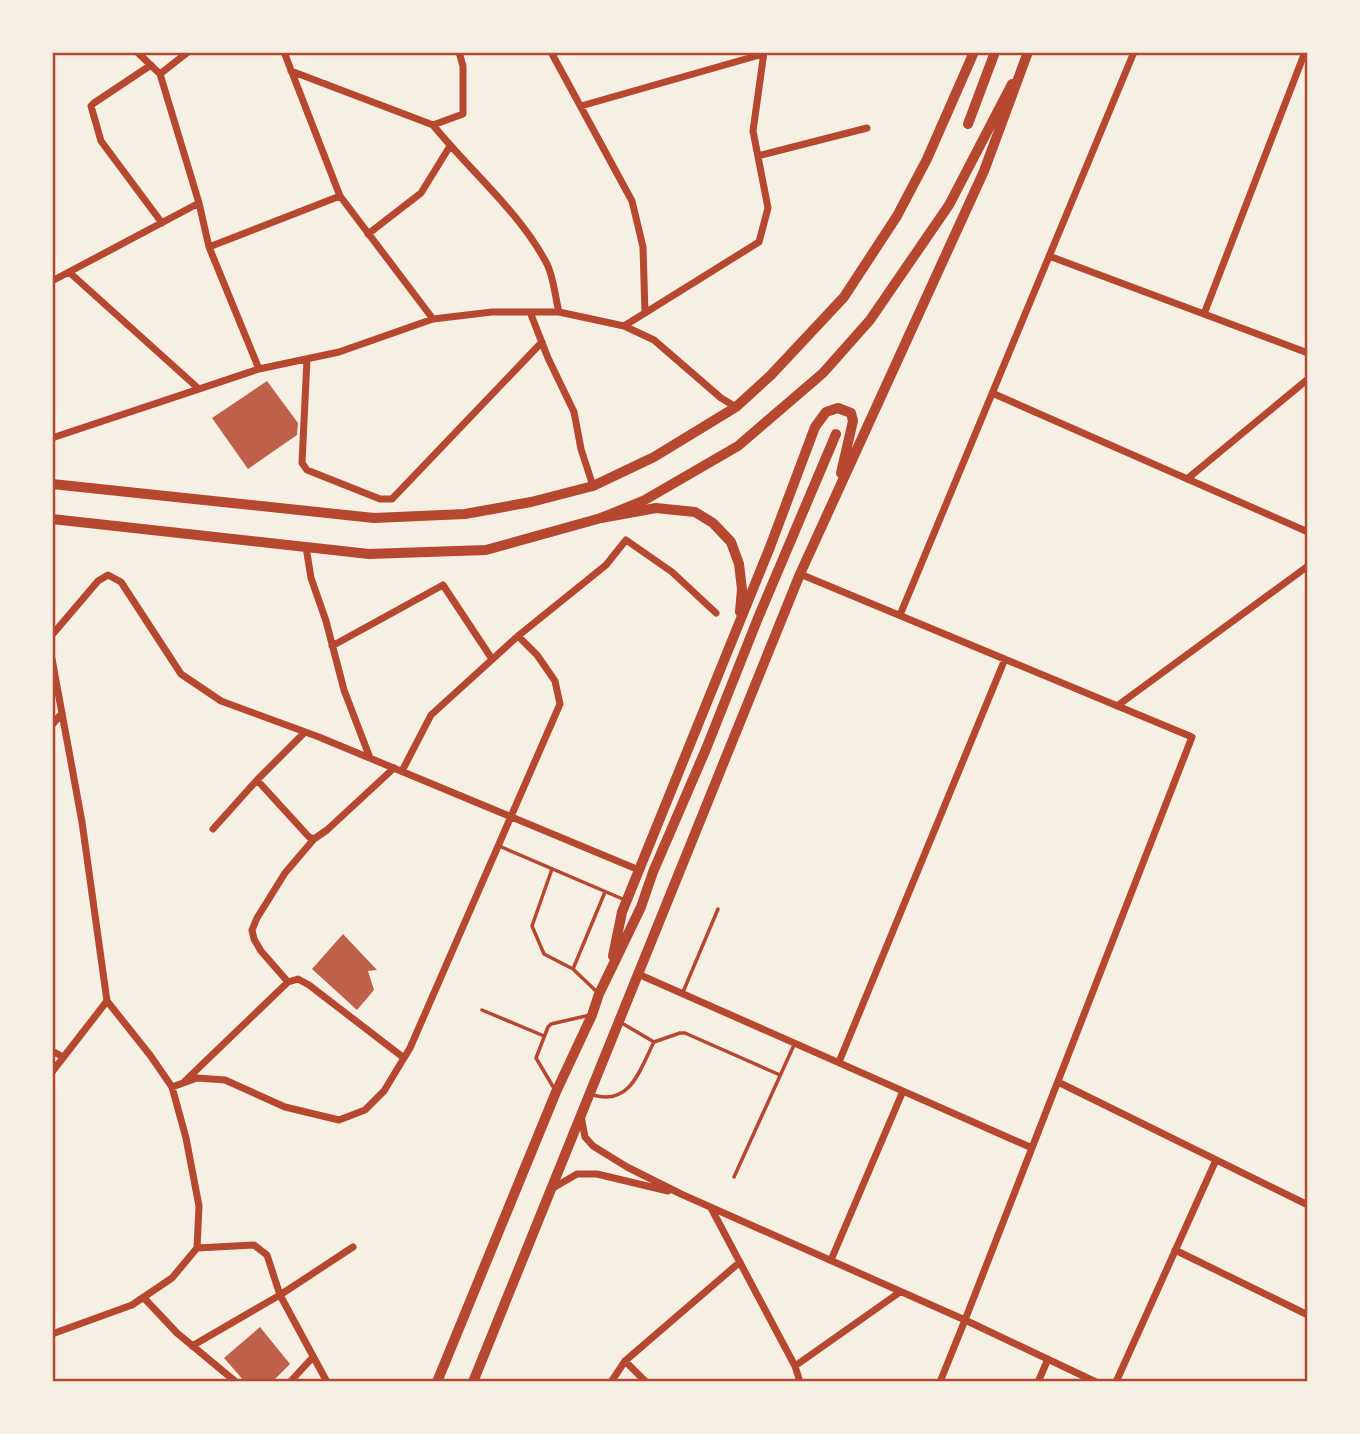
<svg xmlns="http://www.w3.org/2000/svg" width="1360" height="1434" viewBox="0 0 1360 1434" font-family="'PT Serif',serif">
  <rect width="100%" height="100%" fill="#f6efe4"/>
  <path fill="#bf614a" d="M 267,381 L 298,423 L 297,435 L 248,469 L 212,418 Z
    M 343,934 L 377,970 L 368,971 L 374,990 L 357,1010 L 312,969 Z
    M 260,1327 L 290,1364 L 272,1382 L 245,1382 L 224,1358 Z"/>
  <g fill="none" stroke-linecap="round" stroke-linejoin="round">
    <path stroke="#b5482f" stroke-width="3.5" d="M 499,846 L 625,900
      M 552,869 L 532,926 L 544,954 L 573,969 L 598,993
      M 573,969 L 605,892
      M 683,992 L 718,909
      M 482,1010 L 544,1036
      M 620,1022 L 654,1042
      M 555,1090 L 536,1058 L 548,1027 L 551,1024 L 590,1015
      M 593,1095 C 631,1106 640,1069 654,1042 L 680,1033 L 685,1033 L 780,1075
      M 734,1177 L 794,1045"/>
    <path stroke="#b5482f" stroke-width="7" d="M 137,52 L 160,74 L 199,203 L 209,247 L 259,369
      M 284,52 L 340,196 L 433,319
      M 551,52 L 632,201 L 643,247 L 645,313
      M 151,65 L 94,103 L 91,106 L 101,141 L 162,223
      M 291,71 L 433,125 L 463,114 L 463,66 L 459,52
      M 160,74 L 188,52
      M 581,106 L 763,54
      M 433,125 C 470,171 519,211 547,264 C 554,278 555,297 559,312
      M 758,156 L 867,128
      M 368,234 L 421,193 L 450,146
      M 209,247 L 340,196
      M 1049,256 L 1308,353
      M 69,272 L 199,389
      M 52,281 L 199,203
      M 530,312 L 548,358 L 574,412 L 581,449 L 593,486
      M 1204,314 L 1305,52
      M 624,326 L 759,242 L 768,208 L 753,131 L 764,52
      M 307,359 L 302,463 L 307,470 L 380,499 L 392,499 L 542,342
      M 992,393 L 1308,532
      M 52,438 L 259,369 L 339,352 L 433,319 L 492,312 L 559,312 L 624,326 L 654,340 L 721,398 L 736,407
      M 1187,479 L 1308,379
      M 306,547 L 311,578 L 326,621 L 344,690 L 370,758
      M 800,574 L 1192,737 L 965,1320 L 940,1382
      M 900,615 L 1134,52
      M 52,635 L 98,581 L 108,575 L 121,582 L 181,674 L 221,701 L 319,737 L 639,870
      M 332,646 L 443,585 L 492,659
      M 52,659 L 82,822 L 107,1001 L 52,1072
      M 1117,706 L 1308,566
      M 52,725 L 62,713
      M 402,771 L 431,715 L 518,636 L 606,565 L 626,540 L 672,572 L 716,613
      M 257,780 L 309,837 L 314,839 L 327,830 L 394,768
      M 213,829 L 257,780 L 305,732
      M 638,974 L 1032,1148
      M 288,982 L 261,951 L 254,939 L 252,930 L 257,918 L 285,873 L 314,839
      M 52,1051 L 63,1057
      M 839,1062 L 1005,659
      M 185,1081 L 288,982 L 298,979 L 309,985 L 404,1058
      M 1058,1082 L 1308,1205
      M 172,1087 L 197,1078 L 225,1080 L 285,1107 L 339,1120 L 365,1110 L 384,1091 L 410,1048 L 560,704 L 555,681 L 537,655 L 518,636
      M 581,1116 L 585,1137 L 593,1146 L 627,1167 L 681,1194 L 965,1320 L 1096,1382
      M 553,1188 L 577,1174 L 597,1174 L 668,1191
      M 711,1208 L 795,1366 L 800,1382
      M 197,1248 L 254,1245 L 267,1255 L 280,1295 L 327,1382
      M 1175,1250 L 1308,1315
      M 831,1260 L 903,1091
      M 144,1298 L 177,1333 L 236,1382
      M 52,1334 L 132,1305 L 172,1278 L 197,1248 L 199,1206 L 186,1138 L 172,1087 L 150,1055 L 107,1001
      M 192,1346 L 280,1295 L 353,1247
      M 625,1361 L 646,1382
      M 795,1366 L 900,1292
      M 290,1382 L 313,1357
      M 611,1382 L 625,1361 L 740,1262
      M 1038,1382 L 1048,1359
      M 1116,1382 L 1216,1160"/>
    <path stroke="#b5482f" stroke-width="10" d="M 52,484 L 374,518 L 465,514 L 531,502 L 593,486 L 654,457 L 736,407 L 771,375 L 844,297 L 897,216 L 927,159 L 974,52
      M 52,519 L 369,554 L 486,550 L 601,518 L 643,501 L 738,446 L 823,373 L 870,320 L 949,205 L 1012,84"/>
    <path stroke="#b5482f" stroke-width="10" d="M 968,124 L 995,52
      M 601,518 L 656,508 L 695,512 L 713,523 L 731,542 L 739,564 L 742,589 L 740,612
      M 613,956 L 622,912 L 770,547 L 815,427 L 826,412 L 838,408 L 851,413 L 853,421 L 841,473
      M 437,1382 L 556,1092 L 592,1015 L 599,994 L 641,907 L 653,872 L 706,749 L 758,618 L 836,434
      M 473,1382 L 800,574 L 984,171 L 1028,52"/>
  </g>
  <rect width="1360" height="1434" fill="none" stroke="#f6efe4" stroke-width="108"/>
  <rect x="54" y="54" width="1252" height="1326" fill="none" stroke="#b5482f" stroke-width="2.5"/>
</svg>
